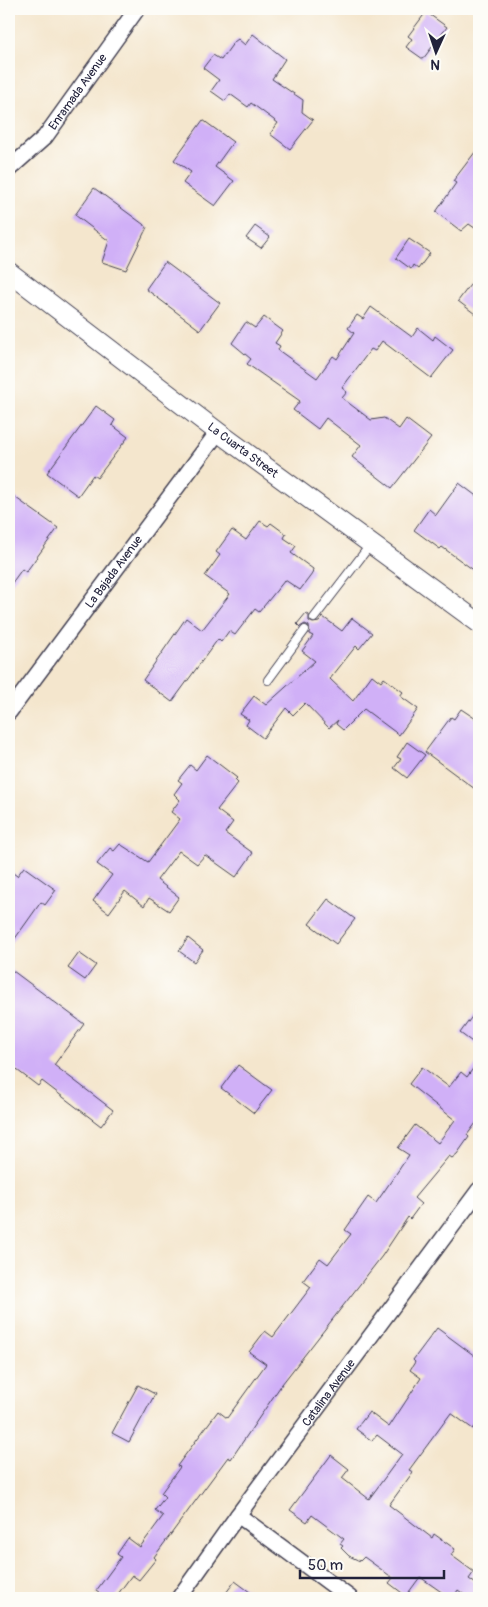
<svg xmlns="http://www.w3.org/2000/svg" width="488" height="1607" viewBox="0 0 488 1607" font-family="Pangolin,sans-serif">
  <rect width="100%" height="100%" fill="#fdfcf7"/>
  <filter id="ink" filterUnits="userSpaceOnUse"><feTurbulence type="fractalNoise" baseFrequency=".02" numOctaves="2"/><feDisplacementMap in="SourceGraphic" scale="10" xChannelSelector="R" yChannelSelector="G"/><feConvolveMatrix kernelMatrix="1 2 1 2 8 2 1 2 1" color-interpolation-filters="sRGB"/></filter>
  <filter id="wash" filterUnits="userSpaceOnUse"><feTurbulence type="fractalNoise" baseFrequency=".0096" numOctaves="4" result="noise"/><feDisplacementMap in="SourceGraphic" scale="20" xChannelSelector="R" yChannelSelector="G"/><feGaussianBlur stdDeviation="1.12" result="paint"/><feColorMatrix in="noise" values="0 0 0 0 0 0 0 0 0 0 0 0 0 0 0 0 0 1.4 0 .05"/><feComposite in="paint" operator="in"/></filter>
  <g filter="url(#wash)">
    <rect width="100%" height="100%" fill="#f4e6cd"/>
    <g id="blocks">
      <path fill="#d0b0f7" d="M 426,12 L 447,27 L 423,59 L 406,47 L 412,39 L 408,36 Z
        M 253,34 L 285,59 L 272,79 L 303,100 L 302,112 L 313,120 L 290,149 L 270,134 L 278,123 L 251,103 L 248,107 L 230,94 L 225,101 L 211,91 L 219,80 L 203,68 L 213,55 L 221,60 L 234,42 L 238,39 L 245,45 Z
        M 203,120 L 233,142 L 215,167 L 234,181 L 215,206 L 183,183 L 191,172 L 174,160 Z
        M 479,147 L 479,231 L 469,224 L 461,231 L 436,212 L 456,183 L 453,181 Z
        M 94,188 L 147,227 L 126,270 L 102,262 L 109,241 L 75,215 Z
        M 255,226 L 270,237 L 261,248 L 246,238 Z
        M 409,239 L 430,253 L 418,269 L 413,265 L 411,269 L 396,258 Z
        M 165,262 L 220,303 L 200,330 L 146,289 Z
        M 479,273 L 479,317 L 458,301 Z
        M 371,307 L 412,337 L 418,328 L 433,340 L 435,336 L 453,350 L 431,378 L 382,341 L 375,351 L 371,349 L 342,388 L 347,392 L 342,398 L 371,420 L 384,418 L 399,429 L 406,419 L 431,438 L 392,488 L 352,457 L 361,445 L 326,418 L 318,429 L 293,410 L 300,401 L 247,364 L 251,359 L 232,343 L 246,322 L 255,328 L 264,317 L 283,331 L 275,343 L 280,346 L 278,350 L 317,378 L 333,356 L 337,359 L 354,333 L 348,328 L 357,315 L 363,319 Z
        M 96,406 L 115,420 L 112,425 L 128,437 L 97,478 L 93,475 L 78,496 L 47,473 Z
        M 459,483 L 479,498 L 479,574 L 442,547 L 440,549 L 414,530 L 429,509 L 436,515 Z
        M 9,493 L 58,528 L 26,572 L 22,569 L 9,587 Z
        M 260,521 L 268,526 L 271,523 L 286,534 L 284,538 L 296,546 L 291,553 L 313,569 L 312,574 L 300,590 L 285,580 L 259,612 L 255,609 L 235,635 L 229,631 L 221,642 L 218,639 L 172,702 L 143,680 L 186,618 L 202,630 L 230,594 L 205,576 L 220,555 L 216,552 L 232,530 L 246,540 Z
        M 306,613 L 309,615 L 309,621 L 313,623 L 319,622 L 323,617 L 342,631 L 352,618 L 372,633 L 359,649 L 356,646 L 330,679 L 353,701 L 372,675 L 381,682 L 384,678 L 403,692 L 400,696 L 418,709 L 399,735 L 364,709 L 343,730 L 336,724 L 338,720 L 329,728 L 305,703 L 293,715 L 286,708 L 263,738 L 246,725 L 249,720 L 240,714 L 254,696 L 266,705 L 315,661 L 302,651 L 313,636 L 309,634 L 309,626 L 305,624 L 300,627 L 297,624 Z
        M 461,709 L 479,721 L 479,792 L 425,752 L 451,717 L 454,719 Z
        M 407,742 L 425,755 L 407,778 L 394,768 L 401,759 L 397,757 Z
        M 207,755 L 237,778 L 235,780 L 238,783 L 217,810 L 233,822 L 225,833 L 253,853 L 236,877 L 205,855 L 197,864 L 179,851 L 157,880 L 179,897 L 169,911 L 149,898 L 144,906 L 125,891 L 109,913 L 93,901 L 112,875 L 97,864 L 110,848 L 114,851 L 120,844 L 148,862 L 180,819 L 171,812 L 180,800 L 174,794 L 182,783 L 178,780 L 190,765 L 196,770 Z
        M 24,867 L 56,890 L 45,905 L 41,902 L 9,947 L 9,870 L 17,876 Z
        M 328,899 L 355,919 L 336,944 L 309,924 Z
        M 188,938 L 203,950 L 194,962 L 179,951 Z
        M 79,953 L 96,965 L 85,980 L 68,968 Z
        M 9,968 L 84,1024 L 54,1065 L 113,1110 L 101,1126 L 42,1081 L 38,1086 L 9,1064 Z
        M 479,1007 L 479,1047 L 460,1033 Z
        M 479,1060 L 479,1119 L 467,1135 L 469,1137 L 457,1154 L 452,1158 L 449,1156 L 414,1198 L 421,1204 L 410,1219 L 408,1217 L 382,1256 L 282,1384 L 231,1459 L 228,1457 L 154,1557 L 156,1559 L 139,1580 L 132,1575 L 115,1598 L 106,1598 L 96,1591 L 121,1557 L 117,1554 L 128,1538 L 140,1547 L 163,1516 L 155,1510 L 165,1497 L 161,1493 L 180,1467 L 177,1466 L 218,1411 L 227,1418 L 266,1364 L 249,1352 L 265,1331 L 273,1337 L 311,1287 L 303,1281 L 320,1258 L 328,1264 L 351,1234 L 345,1230 L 368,1197 L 376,1203 L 409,1155 L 398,1148 L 415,1125 L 438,1143 L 455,1120 L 409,1084 L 422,1067 L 449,1087 L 461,1072 L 467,1077 Z
        M 238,1065 L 272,1090 L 254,1113 L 221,1088 Z
        M 437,1328 L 479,1359 L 479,1421 L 473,1429 L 451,1413 L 409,1470 L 413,1472 L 389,1505 L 432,1538 L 434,1534 L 455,1549 L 451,1555 L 474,1572 L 469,1579 L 479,1586 L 479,1598 L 469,1598 L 458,1590 L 453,1598 L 450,1598 L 420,1577 L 406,1596 L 389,1583 L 393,1578 L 364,1557 L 360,1561 L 349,1556 L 341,1548 L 343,1546 L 340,1544 L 344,1539 L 312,1515 L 307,1522 L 290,1510 L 331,1455 L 349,1469 L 342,1478 L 369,1499 L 402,1454 L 377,1435 L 372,1441 L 356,1429 L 369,1412 L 389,1427 L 421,1378 L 410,1370 L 415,1362 L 413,1360 Z
        M 138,1385 L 155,1394 L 129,1442 L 112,1433 Z
        M 235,1581 L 258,1598 L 222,1598 Z"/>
    </g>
  </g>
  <g filter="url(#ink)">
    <use href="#blocks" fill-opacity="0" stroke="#423f51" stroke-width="1"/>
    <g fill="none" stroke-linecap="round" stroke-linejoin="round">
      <defs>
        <path id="service" d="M 314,618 L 371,544
          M 268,680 L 305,630"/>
        <g id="minor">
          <path id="s1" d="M 9,169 L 45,137 L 137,9"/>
          <path id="s2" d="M 9,712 L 218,432"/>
          <path d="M 238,1515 L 350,1598"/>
          <path id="s3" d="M 179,1598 L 238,1515 L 479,1190"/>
        </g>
        <g id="tertiary">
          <path id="s4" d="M 9,272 L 218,432 L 479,623"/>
        </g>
      </defs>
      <use href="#service" stroke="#423f51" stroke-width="10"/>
      <use href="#minor" stroke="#423f51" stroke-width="18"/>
      <use href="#tertiary" stroke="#423f51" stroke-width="21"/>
      <use href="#service" stroke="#fff" stroke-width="8"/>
      <use href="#minor" stroke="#fff" stroke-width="15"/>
      <use href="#tertiary" stroke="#fff" stroke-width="19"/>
    </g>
  </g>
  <g text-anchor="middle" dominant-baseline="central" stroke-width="4" stroke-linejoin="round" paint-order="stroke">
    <g font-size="12" fill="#22223b" stroke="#fdfcf7">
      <text stroke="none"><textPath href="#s1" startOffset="104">Enramada Avenue</textPath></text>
      <text stroke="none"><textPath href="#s4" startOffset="294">La Cuarta Street</textPath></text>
      <text stroke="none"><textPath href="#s2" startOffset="175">La Bajada Avenue</textPath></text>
      <text stroke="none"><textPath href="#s3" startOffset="254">Catalina Avenue</textPath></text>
    </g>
  </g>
  <rect width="488" height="1607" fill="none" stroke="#fdfcf7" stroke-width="30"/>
  <g transform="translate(436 52) rotate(183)" stroke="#fdfcf7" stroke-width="4" paint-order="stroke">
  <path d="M0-4L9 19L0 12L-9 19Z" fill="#22223b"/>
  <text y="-8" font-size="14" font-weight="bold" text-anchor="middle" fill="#22223b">N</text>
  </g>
  <path d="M300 1570v8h144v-8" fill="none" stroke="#22223b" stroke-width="2.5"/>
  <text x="308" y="1570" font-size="15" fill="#22223b" stroke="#fdfcf7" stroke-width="4" paint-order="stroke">50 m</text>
</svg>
